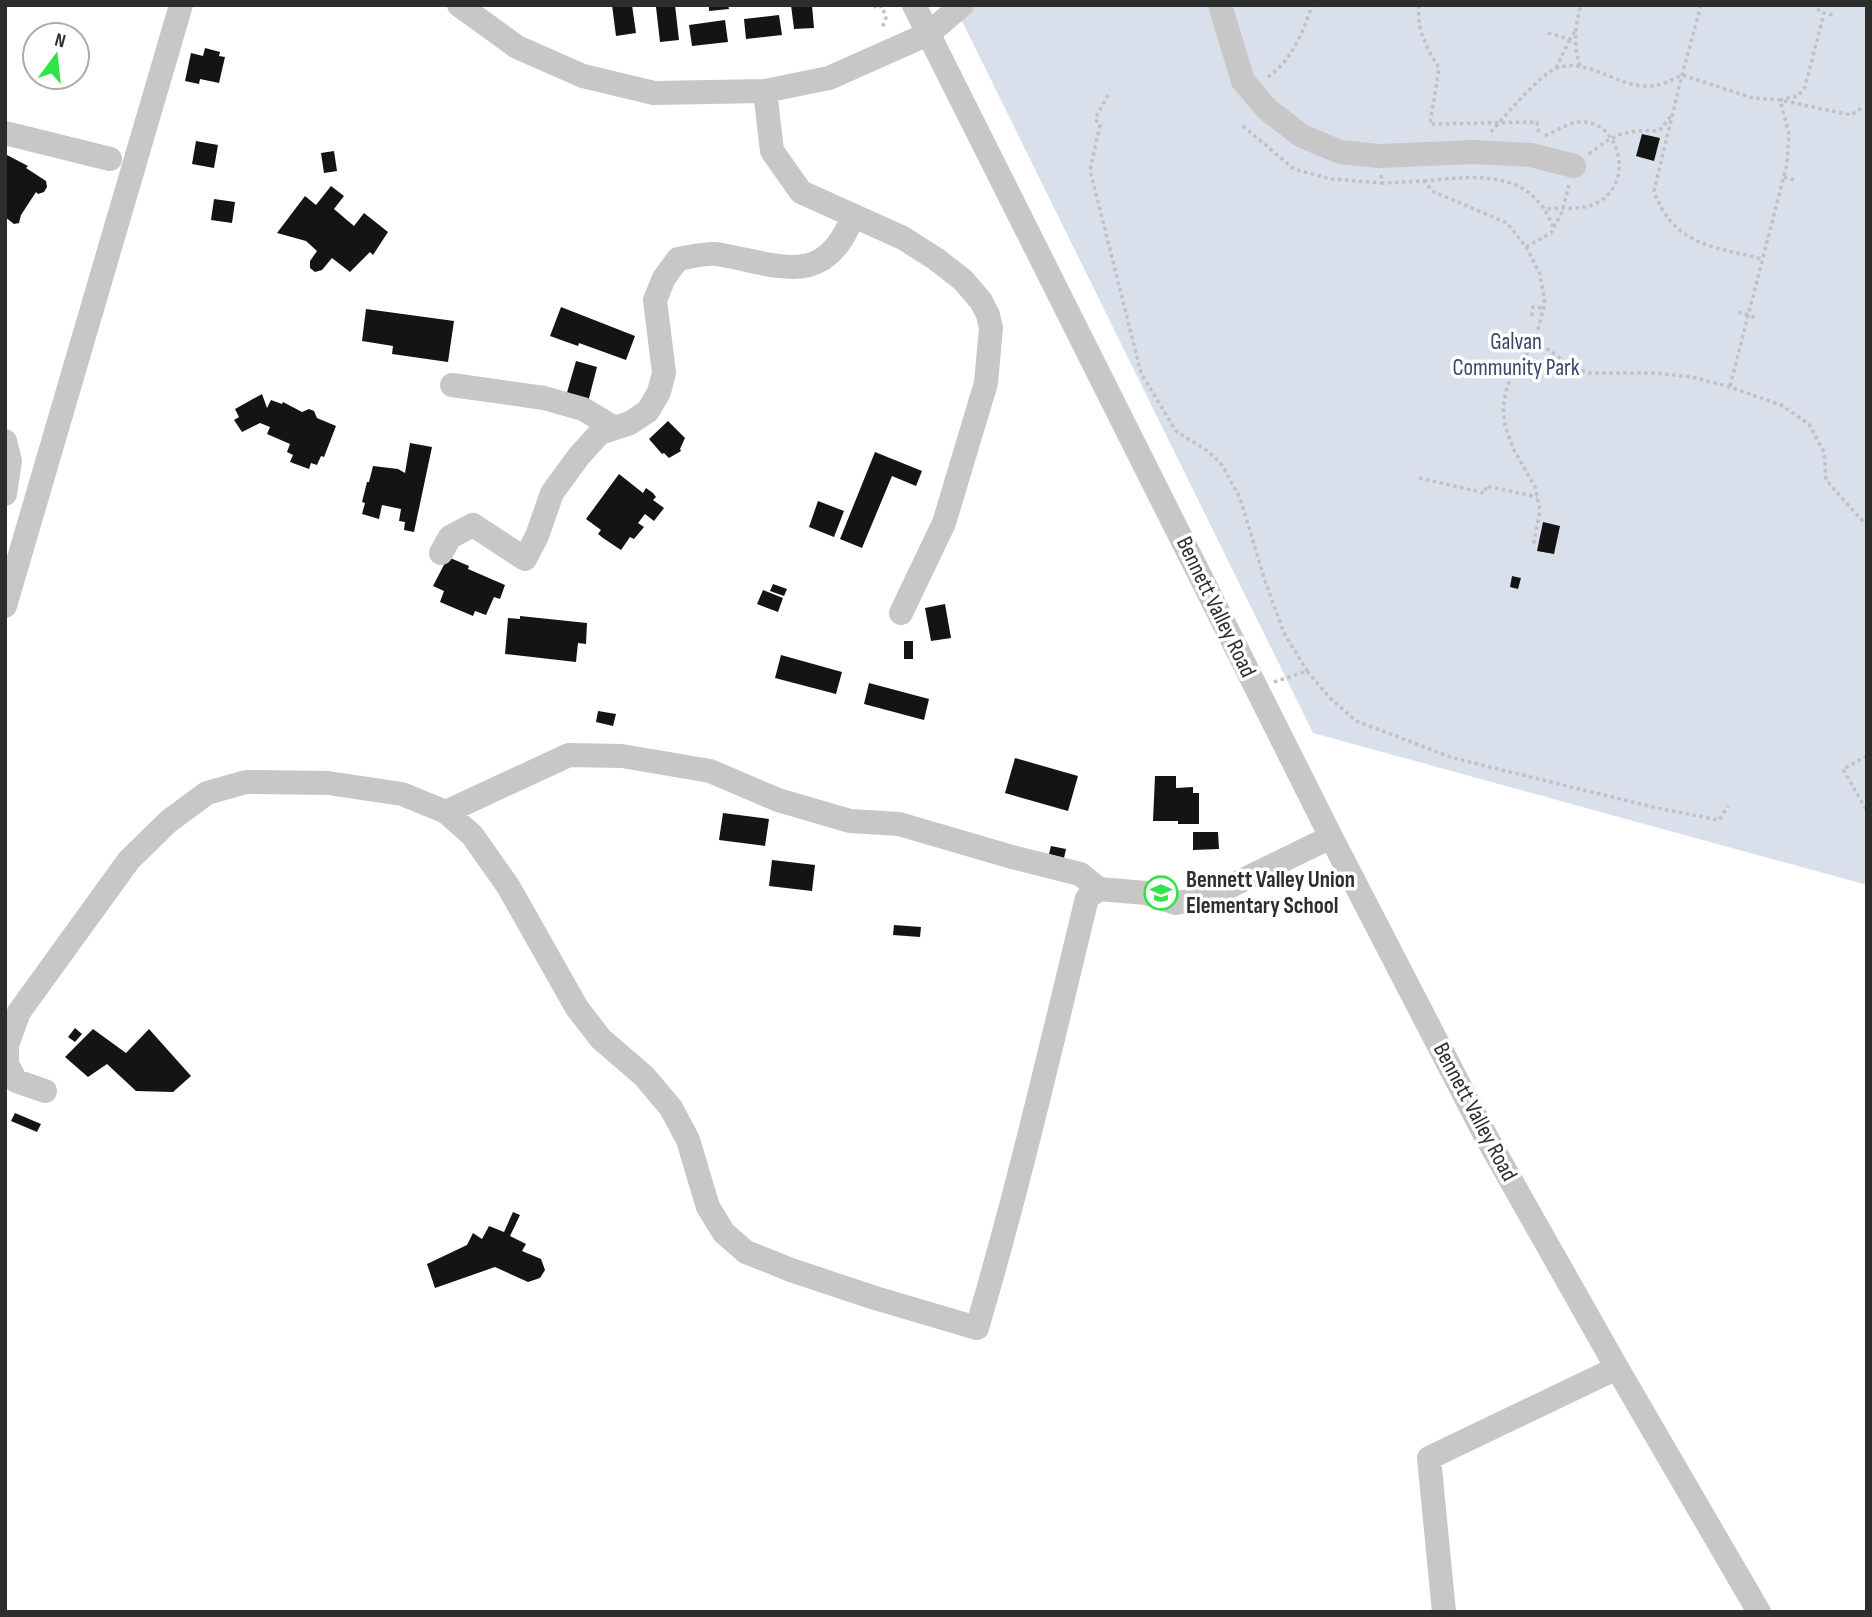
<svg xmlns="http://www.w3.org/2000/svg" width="1872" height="1617" viewBox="0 0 1872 1617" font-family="'Sofia Sans Condensed',sans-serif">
  <rect width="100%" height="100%" fill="#fff"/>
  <path fill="#dae0eb" d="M 954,5 L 1867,5 L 1867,885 L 1313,733 Z"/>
  <path fill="#141414" d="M 612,5 L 632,5 L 636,33 L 616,36 Z
    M 675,5 L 679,40 L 660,42 L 656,7 Z
    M 709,5 L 728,5 L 729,9 L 709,11 Z
    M 791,5 L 812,5 L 814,28 L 794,29 Z
    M 779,15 L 782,35 L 746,39 L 744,19 Z
    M 725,20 L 728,42 L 692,46 L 689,25 Z
    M 205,48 L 220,52 L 219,56 L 225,57 L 219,83 L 200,79 L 199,84 L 185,81 L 191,53 L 203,56 Z
    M 1642,134 L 1660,138 L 1654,161 L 1636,156 Z
    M 196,141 L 218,145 L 214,168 L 192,164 Z
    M 334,151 L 337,171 L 324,173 L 321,153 Z
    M 5,154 L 28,166 L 26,168 L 46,181 L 47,187 L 44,192 L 38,194 L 36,192 L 21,215 L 19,223 L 14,224 L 5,217 Z
    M 331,186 L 344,196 L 334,209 L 354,226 L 364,213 L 388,232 L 373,255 L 370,252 L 350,272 L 332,258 L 322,270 L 315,272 L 310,268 L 310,261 L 317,251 L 306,241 L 277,233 L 305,196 L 316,205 Z
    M 214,199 L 235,202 L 232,223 L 211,220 Z
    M 561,307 L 635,336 L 626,360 L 579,343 L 578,346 L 550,336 Z
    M 366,309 L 454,321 L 448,362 L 392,354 L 393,346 L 362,341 Z
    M 576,361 L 597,367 L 588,402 L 566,396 Z
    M 262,394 L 267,408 L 271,400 L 282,404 L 283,402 L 302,412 L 309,409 L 314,411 L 317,418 L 336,426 L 324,457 L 321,456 L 317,465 L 311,463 L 309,469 L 290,462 L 293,455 L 287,452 L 290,444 L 267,434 L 270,427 L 260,423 L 242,432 L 234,420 L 239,417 L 235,409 Z
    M 668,421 L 685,438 L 680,449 L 681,451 L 669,458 L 664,453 L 662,454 L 649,439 Z
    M 410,443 L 432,447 L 414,532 L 404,530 L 405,522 L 399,521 L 401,509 L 382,505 L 379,519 L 362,514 L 365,503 L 362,502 L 367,482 L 369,482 L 373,466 L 398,469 L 405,473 Z
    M 875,452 L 922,471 L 916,486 L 892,476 L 862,548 L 840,539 Z
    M 619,474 L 643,493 L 646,488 L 653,493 L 656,497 L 653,500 L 664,508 L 654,521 L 645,514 L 638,523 L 644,527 L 634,539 L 630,537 L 621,550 L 603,538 L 598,534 L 601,530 L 586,519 Z
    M 818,501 L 844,511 L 834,537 L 809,527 Z
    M 1543,522 L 1560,526 L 1554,554 L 1537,551 Z
    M 448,557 L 469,566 L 468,569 L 505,585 L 500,599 L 494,597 L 486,615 L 475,611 L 473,616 L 440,602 L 444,591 L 433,586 Z
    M 1512,576 L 1521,578 L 1518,589 L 1510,587 Z
    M 773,584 L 787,589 L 784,596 L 770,591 Z
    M 763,590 L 783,598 L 778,612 L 757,604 Z
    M 945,604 L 951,638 L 931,641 L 925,608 Z
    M 520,616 L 587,623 L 586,644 L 578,643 L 576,662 L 505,654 L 508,618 L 520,619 Z
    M 904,641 L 913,641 L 913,659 L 904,659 Z
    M 781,655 L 842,672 L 836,694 L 775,678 Z
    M 869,683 L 929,699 L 924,720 L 864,704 Z
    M 598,711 L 616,714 L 613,726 L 596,722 Z
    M 1015,758 L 1078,776 L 1068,811 L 1005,793 Z
    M 1155,776 L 1176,776 L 1176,788 L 1193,787 L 1193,793 L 1199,793 L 1199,824 L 1178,824 L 1178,821 L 1153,821 Z
    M 723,813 L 769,819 L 765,846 L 719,840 Z
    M 1193,832 L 1218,832 L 1219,849 L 1193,850 Z
    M 1051,846 L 1066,849 L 1064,858 L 1049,854 Z
    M 772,860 L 815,865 L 812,891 L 769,886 Z
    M 894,925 L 921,927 L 920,937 L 893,935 Z
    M 75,1028 L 82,1034 L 75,1042 L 68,1037 Z
    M 93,1029 L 126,1053 L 149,1029 L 191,1076 L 173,1092 L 136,1091 L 107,1064 L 88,1077 L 65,1057 Z
    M 15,1113 L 41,1124 L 37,1132 L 11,1121 Z
    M 513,1212 L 520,1215 L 510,1236 L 526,1244 L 522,1251 L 541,1259 L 545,1270 L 540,1278 L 528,1282 L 495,1267 L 435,1288 L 427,1264 L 467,1245 L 473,1233 L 482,1239 L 489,1226 L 504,1232 Z"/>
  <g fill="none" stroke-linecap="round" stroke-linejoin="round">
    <path stroke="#c1c1c1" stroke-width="3.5" stroke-dasharray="3.5 3.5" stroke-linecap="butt" d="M 874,5 L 876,8 L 882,6 L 886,18 L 882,28
      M 1419,5 C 1416,29 1427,48 1439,68 L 1430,124 L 1537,122 L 1539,135
      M 1701,5 L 1682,75 L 1654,191 C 1674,246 1712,246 1762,259
      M 1817,9 L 1824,13
      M 1548,33 L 1570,39 L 1575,31
      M 1580,66 C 1573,45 1575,26 1581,5
      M 1556,68 L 1570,39
      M 1268,77 C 1291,61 1304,31 1312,5
      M 1108,95 L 1095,119 L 1100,125 L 1090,170 L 1141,373 L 1176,431 L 1209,452 L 1222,465 L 1240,498 L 1264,578 L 1284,633 L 1307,671
      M 1243,126 L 1294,169 L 1331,179 L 1382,183
      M 1491,132 C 1504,117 1540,74 1557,68 C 1591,56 1622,93 1657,85 C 1665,84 1674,78 1682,75 L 1753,98 L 1780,100 L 1851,115 L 1863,107
      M 1545,136 C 1556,131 1567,123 1580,122 C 1623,120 1637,192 1589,206 C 1577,210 1560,207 1546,209
      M 1589,154 C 1614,134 1626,129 1659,131 L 1672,115
      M 1381,175 L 1382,183 L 1424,181 L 1432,191 L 1507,223 L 1526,247 L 1540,274 L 1545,303 L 1535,340 L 1507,386 L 1503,408 L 1505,426 L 1513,448 L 1535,487 L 1540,510 L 1533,547
      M 1784,177 L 1794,180
      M 1424,181 C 1475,176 1531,168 1553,227
      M 1526,247 L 1551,233 L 1562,212 L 1569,185
      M 1738,312 L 1757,318
      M 1532,316 L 1533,307 L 1543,308
      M 1535,340 L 1574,368 L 1590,373 L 1655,373 L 1692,377 L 1730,387 L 1781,405 L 1809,424 L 1824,452 L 1826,480 L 1867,526
      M 1730,386 L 1787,164 L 1789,134 L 1780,100 L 1798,96 L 1805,87 L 1824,13 L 1836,16
      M 1419,478 L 1485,493 L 1486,486 L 1537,497
      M 1274,682 L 1307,671 L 1330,698 L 1356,721 L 1453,758 L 1657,808 L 1719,820 L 1728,806
      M 1867,756 L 1843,769 L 1867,811"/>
    <path stroke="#c7c7c7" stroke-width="24" d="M 459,5 L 517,47 L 583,76 L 654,93 L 765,91 L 829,78 L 928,34 L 962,5
      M 914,5 L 1331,837 L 1483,1131 L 1617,1368 L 1759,1612
      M 1220,5 L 1243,81 L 1268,110 L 1302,136 L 1340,152 L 1379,156 L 1474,152 L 1531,155 L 1574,166
      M 765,91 L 772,151 L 801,192 L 903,238 L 936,259 L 963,280 L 981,301 L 988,315 L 991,328 L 986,383 L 944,523 L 901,613
      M 5,133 L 110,159
      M 452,385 L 544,398 L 583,409 L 615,428
      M 5,441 L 10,461 L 5,494
      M 441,553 L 450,537 L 473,525 L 525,559 L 537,536 L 552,493 L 579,456 L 600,433 L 630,423 L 648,411 L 659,392 L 664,373 L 655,300 L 664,278 L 678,259 C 690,257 704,253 716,254 C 776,263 824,292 853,216
      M 5,606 L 181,5
      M 446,812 L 569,755 L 622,756 L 710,771 L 778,800 L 850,821 L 899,824 L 1012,857 L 1080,874 L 1099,889
      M 45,1091 L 16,1081 L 7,1064 L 7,1045 L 19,1012 L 129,860 L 169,821 L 207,793 L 246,782 L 328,783 L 402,794 L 446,812 L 472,835 L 508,886 L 577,1008 L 601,1039 L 644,1076 L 671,1108 L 688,1140 L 708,1207 L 724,1233 L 746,1252 L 791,1270 L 875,1298 L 977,1328 C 1019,1186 1052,1042 1087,898 L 1099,889 L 1146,893 L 1176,903 L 1206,898 L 1331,837
      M 1444,1612 L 1429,1458 L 1617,1368"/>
  </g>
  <defs>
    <symbol id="school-ring" viewBox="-11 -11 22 22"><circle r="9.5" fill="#fff" stroke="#30e349" stroke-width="1.5"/><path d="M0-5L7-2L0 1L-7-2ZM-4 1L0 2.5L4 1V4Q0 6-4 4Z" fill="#30e349"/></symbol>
  </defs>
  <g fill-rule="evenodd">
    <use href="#school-ring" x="1142" y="874" width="38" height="38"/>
  </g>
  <g text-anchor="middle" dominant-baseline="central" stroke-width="7" stroke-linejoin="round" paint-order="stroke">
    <g font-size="23" fill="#3b4668" stroke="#fff">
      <text x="1516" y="342">Galvan<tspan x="1516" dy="26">Community Park</tspan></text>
    </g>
    <g font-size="23" fill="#2d2d2d" stroke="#fff">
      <text transform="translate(1216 607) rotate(64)">Bennett Valley Road</text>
      <text transform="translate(1475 1112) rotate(62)">Bennett Valley Road</text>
    </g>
    <g font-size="23" font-weight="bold" fill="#2d2d2d" stroke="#fff" text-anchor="start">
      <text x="1186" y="880">Bennett Valley Union<tspan x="1186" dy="26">Elementary School</tspan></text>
    </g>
  </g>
  <rect width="1872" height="1617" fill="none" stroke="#2d2d2d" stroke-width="14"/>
  <g transform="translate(56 56) rotate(15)"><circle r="33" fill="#ffffff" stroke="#ababab" stroke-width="2"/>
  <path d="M0-5L12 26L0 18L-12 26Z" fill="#30e349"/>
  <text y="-10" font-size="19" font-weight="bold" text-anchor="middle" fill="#2d2d2d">N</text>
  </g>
</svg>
